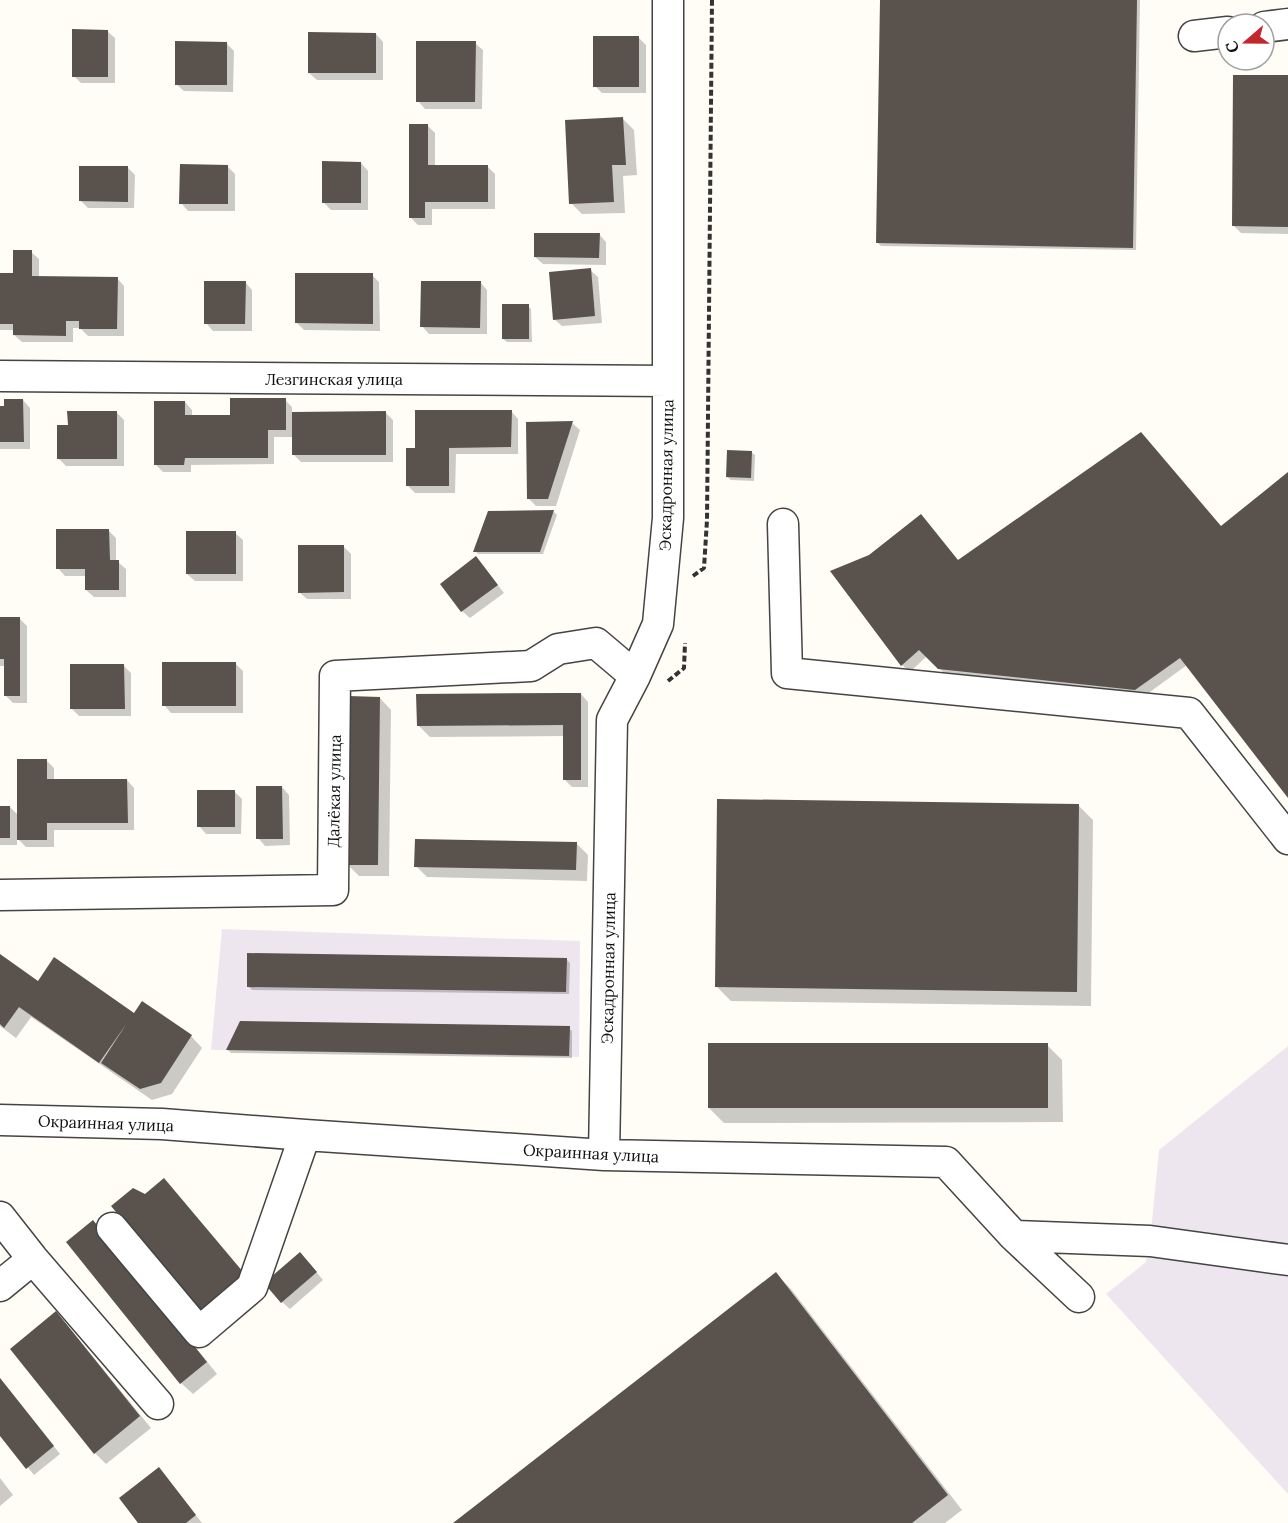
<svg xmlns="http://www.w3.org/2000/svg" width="1288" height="1523" viewBox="0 0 1288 1523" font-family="Lora,serif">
  <rect width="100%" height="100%" fill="#fffdf5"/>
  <path fill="#eee6ef" d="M 222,929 L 580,941 L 579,1057 L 211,1050 Z
    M 1288,1046 L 1288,1494 L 1106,1294 L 1146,1262 L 1150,1241 L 1159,1150 Z"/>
  <path fill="#0003" d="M 882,0 L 1140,0 L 1136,250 L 881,246 L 878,243 Z
    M 107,31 L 115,38 L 115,83 L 81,83 L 74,76 Z
    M 376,34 L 383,42 L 383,80 L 317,80 L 309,73 Z
    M 639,38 L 646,45 L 646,93 L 602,93 L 595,86 Z
    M 226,43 L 234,51 L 233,92 L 184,91 L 176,84 Z
    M 475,43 L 483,50 L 482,109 L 425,109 L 418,101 Z
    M 1288,77 L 1288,234 L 1241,233 L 1233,225 Z
    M 623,119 L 634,130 L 637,175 L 623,176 L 625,213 L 582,214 L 571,203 Z
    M 427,125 L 435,133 L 435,166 L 487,166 L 495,174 L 495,209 L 432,209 L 432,225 L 418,225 L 411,218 Z
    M 361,163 L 368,171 L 368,210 L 331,210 L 323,202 Z
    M 227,166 L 235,174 L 235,211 L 188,211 L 181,203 Z
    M 127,167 L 135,175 L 134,208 L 88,208 L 81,201 Z
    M 599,234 L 606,242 L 606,265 L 543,264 L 535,257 Z
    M 31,252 L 39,259 L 39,278 L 117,278 L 124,286 L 124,336 L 88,336 L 80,328 L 73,328 L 73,342 L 22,342 L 14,335 L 14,330 L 0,330 L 0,274 L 15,274 Z
    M 590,270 L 598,277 L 602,323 L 562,326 L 554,319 Z
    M 372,275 L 379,282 L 380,331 L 304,330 L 297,323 Z
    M 245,282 L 252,290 L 252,331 L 213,331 L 206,323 Z
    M 480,282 L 487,290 L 487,334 L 429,334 L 422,326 Z
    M 528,306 L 531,309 L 532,342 L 507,342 L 503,339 Z
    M 23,400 L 30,408 L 30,449 L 0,449 L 0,407 L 5,407 Z
    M 285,400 L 292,407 L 292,413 L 386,413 L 393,420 L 393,462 L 301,462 L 294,455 L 294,437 L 274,437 L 274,464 L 191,465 L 191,472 L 163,472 L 156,465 L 185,402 L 192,410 L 192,417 L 232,417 Z
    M 511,411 L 518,419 L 518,454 L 456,454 L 455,493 L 415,493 L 408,486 L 417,449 Z
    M 116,412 L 124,420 L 124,466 L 66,466 L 58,458 Z
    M 572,423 L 580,430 L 556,506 L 536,506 L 528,498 Z
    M 751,452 L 755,455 L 754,481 L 731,480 L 727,477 Z
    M 1288,474 L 1288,796 L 1187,665 L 1143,697 L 947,676 L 927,656 L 910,672 L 902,665 L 833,571 L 869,556 L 921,516 L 958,562 L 1222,528 Z
    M 489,512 L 554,512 L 557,515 L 543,554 L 478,554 L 475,551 Z
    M 109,531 L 116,538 L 116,562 L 118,562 L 126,569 L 126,597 L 94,597 L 86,590 L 86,576 L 65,576 L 58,568 Z
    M 235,533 L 243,540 L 243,581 L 195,581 L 187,574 Z
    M 343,546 L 351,554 L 351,599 L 307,599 L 299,592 Z
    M 476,558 L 483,566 L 504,593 L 470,618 L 462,611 Z
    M 0,618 L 19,618 L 27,626 L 27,703 L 13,703 L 5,695 L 5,666 L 0,666 Z
    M 236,664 L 243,671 L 243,713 L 171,713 L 164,705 Z
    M 124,666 L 131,673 L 131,716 L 79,716 L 72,709 Z
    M 581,694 L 588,702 L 588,787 L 572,787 L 565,780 L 565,736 L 430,737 L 418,725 Z
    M 380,698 L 391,710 L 389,876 L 359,876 L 347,864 Z
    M 46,760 L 54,768 L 54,781 L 127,780 L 134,788 L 134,830 L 54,830 L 54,847 L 26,847 L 17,838 L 17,845 L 0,845 L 0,807 L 10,807 L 19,816 Z
    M 282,787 L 289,795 L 290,845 L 265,846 L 258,838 Z
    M 234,791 L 242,799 L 241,834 L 206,834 L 199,826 Z
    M 1078,805 L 1093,820 L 1091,1006 L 731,1001 L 716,986 Z
    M 576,843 L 588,855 L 587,881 L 427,877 L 416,866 Z
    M 0,956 L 38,983 L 135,1015 L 191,1036 L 202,1048 L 172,1094 L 152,1100 L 31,1017 L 16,1038 L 0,1026 Z
    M 566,959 L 570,963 L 569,994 L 252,990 L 248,986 Z
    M 569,1028 L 572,1031 L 572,1058 L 231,1053 L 228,1050 Z
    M 1047,1045 L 1062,1060 L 1063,1122 L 724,1123 L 709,1108 Z
    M 104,1233 L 217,1374 L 193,1394 L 181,1383 Z
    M 307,1261 L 323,1280 L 290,1309 L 282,1302 Z
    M 776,1274 L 791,1289 L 962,1510 L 945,1523 L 456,1523 Z
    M 56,1313 L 67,1325 L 151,1428 L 106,1464 L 95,1453 Z
    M 0,1378 L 60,1454 L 34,1475 L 0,1434 Z
    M 166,1477 L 202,1523 L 140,1523 Z
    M 0,1478 L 13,1495 L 0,1506 Z"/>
  <path fill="#5a524d" d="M 880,0 L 1137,0 L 1133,248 L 876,243 Z
    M 72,29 L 108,30 L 108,77 L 72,77 Z
    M 308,32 L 376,33 L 376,73 L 308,73 Z
    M 593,36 L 639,36 L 639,87 L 593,87 Z
    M 175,41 L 227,42 L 227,85 L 175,85 Z
    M 416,41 L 476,41 L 475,102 L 416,102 Z
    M 1233,75 L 1288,75 L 1288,227 L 1232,226 Z
    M 623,117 L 626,165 L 612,165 L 614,202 L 569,204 L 565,120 Z
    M 409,124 L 428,124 L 428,165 L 488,165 L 488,202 L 425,202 L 425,218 L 409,218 Z
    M 322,161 L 361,162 L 361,203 L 322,203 Z
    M 180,164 L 228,165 L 228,204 L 179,204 Z
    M 79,166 L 128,166 L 128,202 L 79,201 Z
    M 534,233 L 600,233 L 599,258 L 534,257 Z
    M 13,250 L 32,250 L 32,276 L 118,277 L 117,329 L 79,329 L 79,321 L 66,321 L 66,336 L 13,335 L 13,324 L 0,324 L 0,273 L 13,273 Z
    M 591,268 L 595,316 L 553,320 L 549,272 Z
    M 295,273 L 373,273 L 373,324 L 295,323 Z
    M 204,281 L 246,281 L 245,324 L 204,324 Z
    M 421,281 L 481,281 L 480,328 L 420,327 Z
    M 502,304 L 529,304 L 529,339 L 502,339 Z
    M 230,398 L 286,398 L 286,430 L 268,430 L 268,458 L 185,458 L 184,465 L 154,465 L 154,401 L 185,401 L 185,415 L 230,415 Z
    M 4,399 L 23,399 L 24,442 L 0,442 L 0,406 L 4,406 Z
    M 415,410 L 512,410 L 511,447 L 449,448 L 449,486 L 406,486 L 406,448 L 415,448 Z
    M 67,411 L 117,411 L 117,459 L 57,459 L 57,425 L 68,425 Z
    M 386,411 L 386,455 L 292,455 L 292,412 Z
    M 573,421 L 548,499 L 527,499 L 526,422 Z
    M 1141,432 L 1221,526 L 1288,472 L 1288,798 L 1180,658 L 1135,690 L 938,669 L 919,650 L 901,666 L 830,571 L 869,555 L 921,514 L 958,560 Z
    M 727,450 L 752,451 L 751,478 L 726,477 Z
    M 554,510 L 540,552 L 473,552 L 488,511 Z
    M 56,529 L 109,529 L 110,560 L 119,560 L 119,590 L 85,590 L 85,569 L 56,569 Z
    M 186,531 L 236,531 L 236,574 L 186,574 Z
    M 298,545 L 344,545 L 344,592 L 298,593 Z
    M 476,556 L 498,585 L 461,612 L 440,584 Z
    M 0,617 L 20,617 L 20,696 L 4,696 L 4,659 L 0,659 Z
    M 162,662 L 236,662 L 236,706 L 162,706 Z
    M 70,664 L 124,664 L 125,709 L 70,709 Z
    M 563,693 L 581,693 L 581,780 L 563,780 L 563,725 L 417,726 L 416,694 Z
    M 348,696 L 380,697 L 378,865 L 346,865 Z
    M 17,759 L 47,759 L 47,779 L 127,779 L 128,823 L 47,823 L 47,840 L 17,840 Z
    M 256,786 L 282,786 L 283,839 L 256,839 Z
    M 197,790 L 235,790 L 235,827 L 197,827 Z
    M 717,799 L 1079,804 L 1077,992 L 715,987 Z
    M 0,806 L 10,806 L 10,838 L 0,838 Z
    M 415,839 L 577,842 L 576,870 L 414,867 Z
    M 247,953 L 567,958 L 566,992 L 247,987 Z
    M 0,954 L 38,981 L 54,957 L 134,1013 L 142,1001 L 192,1035 L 161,1083 L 140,1089 L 101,1063 L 127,1023 L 99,1063 L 19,1007 L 4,1028 L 0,1024 Z
    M 240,1021 L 570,1026 L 569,1056 L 226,1050 Z
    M 708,1043 L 1048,1043 L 1048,1108 L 708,1108 Z
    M 164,1178 L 249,1279 L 203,1317 L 111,1206 L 133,1188 L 145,1194 Z
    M 93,1220 L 207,1362 L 180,1384 L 66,1242 Z
    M 300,1252 L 317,1272 L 281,1303 L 264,1283 Z
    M 776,1272 L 948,1495 L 912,1523 L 453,1523 Z
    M 56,1311 L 140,1416 L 94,1454 L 10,1349 Z
    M 0,1378 L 54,1446 L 26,1469 L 0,1436 Z
    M 159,1467 L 196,1515 L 186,1523 L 138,1523 L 119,1498 Z"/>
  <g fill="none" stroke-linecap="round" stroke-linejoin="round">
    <defs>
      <path id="minor" d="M 1264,27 L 1288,24
        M 1194,36 L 1228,32
        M 0,376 L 668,381
        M 783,524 L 787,673 L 1189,713 L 1288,839
        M 0,895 L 333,890 L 335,676 L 531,666 L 558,649 L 596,643 L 635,676
        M 0,1120 L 162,1124 L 305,1135 L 604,1155 L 946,1162 L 1014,1236 L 1150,1241 L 1288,1260
        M 604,1155 L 612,720 L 635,676 L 658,624 L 668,518 L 668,0
        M 0,1217 L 33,1259 L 158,1404
        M 112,1228 L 199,1332 L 252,1287 L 305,1135
        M 1014,1236 L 1079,1297
        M 0,1286 L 33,1259"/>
    </defs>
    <use href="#minor" stroke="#444" stroke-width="33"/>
    <path stroke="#333" stroke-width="4" stroke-dasharray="6 3" stroke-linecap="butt" d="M 693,576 L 704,568 L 707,520 L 712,0
      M 668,681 L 684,668 L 685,643"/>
    <use href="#minor" stroke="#fff" stroke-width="30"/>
  </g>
  <g text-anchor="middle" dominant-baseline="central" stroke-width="6" stroke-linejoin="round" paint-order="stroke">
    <g font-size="16" fill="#111" stroke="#fff">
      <text x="334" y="379">Лезгинская улица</text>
      <text transform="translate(666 475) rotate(-89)">Эскадронная улица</text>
      <text transform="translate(334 791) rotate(-89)">Далёкая улица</text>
      <text transform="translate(608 968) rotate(-89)">Эскадронная улица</text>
      <text transform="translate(106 1123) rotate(2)">Окраинная улица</text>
      <text transform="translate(591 1153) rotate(3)">Окраинная улица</text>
    </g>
  </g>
  <g transform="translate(1246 42) rotate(250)"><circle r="28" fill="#ffffff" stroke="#a0a0a0" stroke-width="1.5"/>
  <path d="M0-4.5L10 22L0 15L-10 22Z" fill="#c4262e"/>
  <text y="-9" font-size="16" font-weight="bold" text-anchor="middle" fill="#111111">С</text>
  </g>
</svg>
